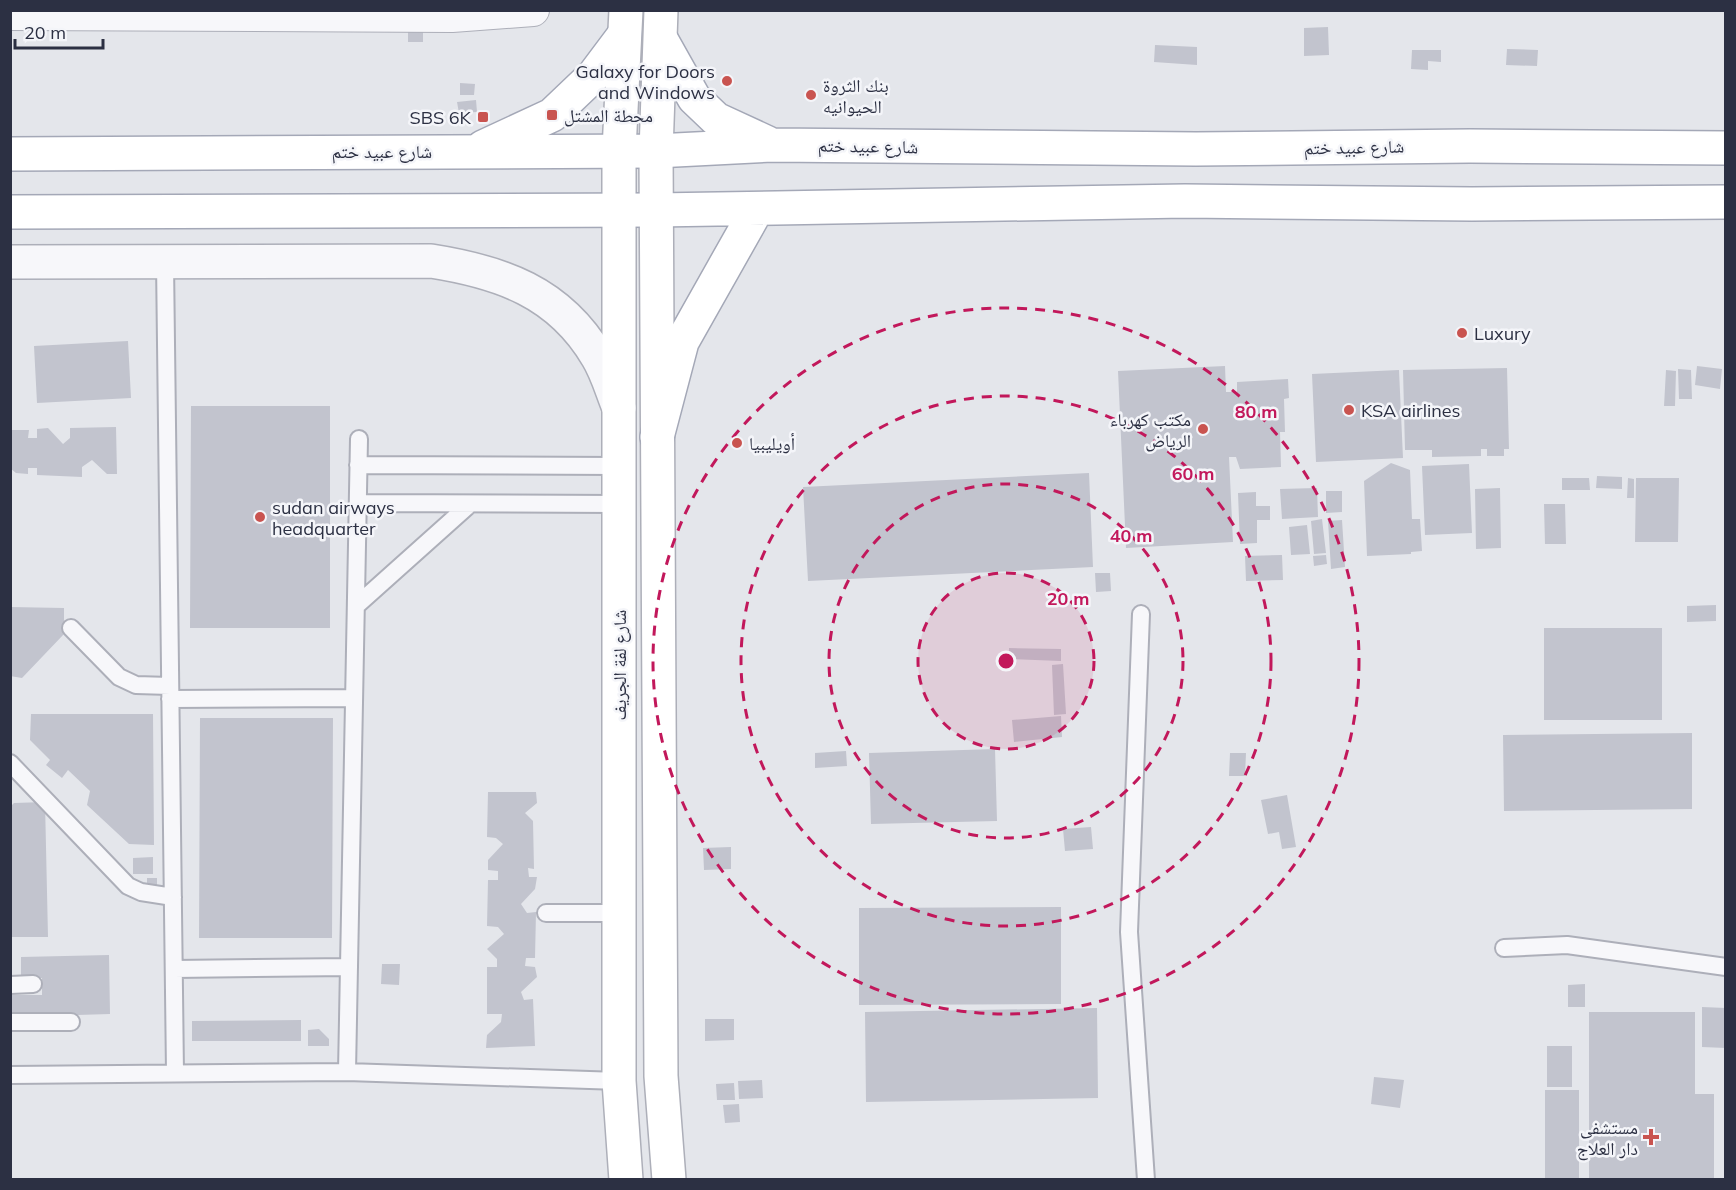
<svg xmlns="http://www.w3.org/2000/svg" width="1736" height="1190" viewBox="0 0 1736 1190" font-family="Mulish,'Noto Naskh Arabic',sans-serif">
  <rect width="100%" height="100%" fill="#e4e6eb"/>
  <path fill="#c2c4ce" d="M 408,27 L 423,27 L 423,42 L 408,42 Z
    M 1328,27 L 1329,55 L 1304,56 L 1304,28 Z
    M 1155,45 L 1197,47 L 1197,65 L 1154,62 Z
    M 1507,49 L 1538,50 L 1537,66 L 1506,65 Z
    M 1412,50 L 1441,50 L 1441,62 L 1428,61 L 1428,70 L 1411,69 Z
    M 460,83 L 475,84 L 474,95 L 460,95 Z
    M 476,100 L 477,112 L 459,113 L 457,102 Z
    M 128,341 L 131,398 L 37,403 L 34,346 Z
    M 1225,366 L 1226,392 L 1237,392 L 1237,382 L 1288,379 L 1289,398 L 1284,399 L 1285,432 L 1280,432 L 1281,467 L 1240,469 L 1236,457 L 1229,457 L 1233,542 L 1126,548 L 1118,371 Z
    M 1697,366 L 1722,369 L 1720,389 L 1695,385 Z
    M 1507,368 L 1509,449 L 1504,449 L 1504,456 L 1487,456 L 1487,449 L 1481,449 L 1481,456 L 1432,457 L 1432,450 L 1405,450 L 1403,370 Z
    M 1678,369 L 1691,370 L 1692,399 L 1679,399 Z
    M 1399,370 L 1403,458 L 1316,462 L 1312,374 Z
    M 1666,370 L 1676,371 L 1675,406 L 1664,406 Z
    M 191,406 L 330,406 L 330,628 L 190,628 Z
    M 116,427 L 117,474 L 107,474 L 92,460 L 82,467 L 82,477 L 37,475 L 37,468 L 28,468 L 28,474 L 16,473 L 10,468 L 10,430 L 29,430 L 28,438 L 37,438 L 37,429 L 48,428 L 63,444 L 70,438 L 70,428 Z
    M 1391,463 L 1410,470 L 1412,519 L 1420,519 L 1422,551 L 1411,552 L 1411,554 L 1367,556 L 1364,481 Z
    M 1469,464 L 1472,533 L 1425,535 L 1422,466 Z
    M 1089,473 L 1093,567 L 808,581 L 803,487 Z
    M 1597,476 L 1622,477 L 1622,489 L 1596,488 Z
    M 1562,478 L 1589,478 L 1590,490 L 1562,490 Z
    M 1628,478 L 1634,479 L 1634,498 L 1627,498 Z
    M 1636,478 L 1679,478 L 1678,542 L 1635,542 Z
    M 1317,488 L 1318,517 L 1282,519 L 1280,489 Z
    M 1500,488 L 1501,548 L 1476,549 L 1475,489 Z
    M 1326,491 L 1342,491 L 1342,512 L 1326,513 Z
    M 1256,492 L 1256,506 L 1270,506 L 1270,520 L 1257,520 L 1257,543 L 1240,544 L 1238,493 Z
    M 1544,504 L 1565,504 L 1566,544 L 1545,544 Z
    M 1322,519 L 1326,553 L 1314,554 L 1311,521 Z
    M 1342,520 L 1345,567 L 1331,569 L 1328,521 Z
    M 1307,525 L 1310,554 L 1291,555 L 1289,527 Z
    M 1282,555 L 1283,580 L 1246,581 L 1245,556 Z
    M 1326,555 L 1327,564 L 1314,566 L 1313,556 Z
    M 1095,573 L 1110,573 L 1111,591 L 1096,592 Z
    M 1716,605 L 1716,621 L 1687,622 L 1687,606 Z
    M 10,607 L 64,608 L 64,634 L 22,678 L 10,676 Z
    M 1544,628 L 1662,628 L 1662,720 L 1544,720 Z
    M 1009,648 L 1061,649 L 1061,661 L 1009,659 Z
    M 1063,664 L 1066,714 L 1054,715 L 1052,665 Z
    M 31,714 L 153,714 L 154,845 L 129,844 L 87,805 L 90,791 L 68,770 L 62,778 L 46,765 L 50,760 L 30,740 Z
    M 1061,716 L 1062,737 L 1014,742 L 1012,720 Z
    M 200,718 L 333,718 L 332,938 L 199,938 Z
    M 1692,733 L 1692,809 L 1504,811 L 1503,735 Z
    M 995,749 L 997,821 L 871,824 L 869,753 Z
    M 846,751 L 847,766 L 815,768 L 815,753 Z
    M 1230,753 L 1246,753 L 1245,776 L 1229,776 Z
    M 488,792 L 536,792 L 537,803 L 525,813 L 533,821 L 534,869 L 528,868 L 529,877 L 537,877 L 535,889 L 521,904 L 527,913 L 536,912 L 535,958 L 526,958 L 525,966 L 535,967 L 537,977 L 521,992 L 524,1000 L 533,999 L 535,1046 L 486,1048 L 487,1035 L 501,1022 L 502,1014 L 487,1014 L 487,967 L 497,967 L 497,959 L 487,949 L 504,934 L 498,927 L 487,926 L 488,880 L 498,880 L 498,871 L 488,870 L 488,860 L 503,844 L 496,838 L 487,837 Z
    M 1287,795 L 1296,847 L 1282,849 L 1279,832 L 1268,834 L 1261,800 Z
    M 45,802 L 48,937 L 10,937 L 10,807 L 14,803 Z
    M 1091,827 L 1093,849 L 1065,851 L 1063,829 Z
    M 731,847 L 731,869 L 704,870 L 703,848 Z
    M 153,857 L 153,874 L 133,874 L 133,858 Z
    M 147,878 L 157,878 L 157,888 L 147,888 Z
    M 1061,907 L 1061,1004 L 859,1005 L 859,908 Z
    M 109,955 L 110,1014 L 11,1017 L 11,995 L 42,995 L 42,978 L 21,978 L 21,957 Z
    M 382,964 L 400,964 L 399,985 L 381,984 Z
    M 1585,984 L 1585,1007 L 1568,1007 L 1568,985 Z
    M 1702,1007 L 1726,1008 L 1726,1048 L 1702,1047 Z
    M 1097,1008 L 1098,1098 L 866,1102 L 865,1012 Z
    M 1589,1012 L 1695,1012 L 1695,1094 L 1714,1094 L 1714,1180 L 1589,1180 Z
    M 705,1019 L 734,1019 L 734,1040 L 705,1041 Z
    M 301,1020 L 301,1041 L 192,1041 L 192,1021 Z
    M 319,1029 L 329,1039 L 329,1046 L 308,1046 L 308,1030 Z
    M 1547,1046 L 1572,1046 L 1572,1087 L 1547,1087 Z
    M 1374,1077 L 1404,1080 L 1400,1108 L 1371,1104 Z
    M 762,1080 L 763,1098 L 739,1099 L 738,1081 Z
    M 734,1083 L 735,1100 L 717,1100 L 716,1084 Z
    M 1545,1090 L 1579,1090 L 1579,1180 L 1545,1180 Z
    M 739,1104 L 740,1122 L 725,1123 L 723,1105 Z"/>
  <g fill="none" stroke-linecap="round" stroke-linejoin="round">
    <defs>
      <path id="service" d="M 165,262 L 175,1073
        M 358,465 L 619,466
        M 358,503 L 619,504
        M 356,606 L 470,504
        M 1141,614 L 1129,932 L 1146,1180
        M 71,628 L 119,677 L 136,685 L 170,686
        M 170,699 L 354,698
        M 10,763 L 128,886 L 141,892 L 173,897
        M 546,913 L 619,913
        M 1504,948 L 1567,945 L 1726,967
        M 174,969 L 349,967
        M 10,985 L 33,984
        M 10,1022 L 71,1022
        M 347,1072 L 359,439
        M 10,1075 L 347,1072 L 619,1081"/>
      <path id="minor" d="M 10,14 L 452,16 L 533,10"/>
      <path id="tertiary" d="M 10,262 L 431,261 C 501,272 559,292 597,356 C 607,372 612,391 619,408"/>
      <path id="secondary" d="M 626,10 L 619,150 L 619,1081 L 626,1180
        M 661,10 L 656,151 L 661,1076 L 669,1180"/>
      <path id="primary" d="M 662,41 L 694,98 L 716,119 L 768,143
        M 483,147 L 552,115 L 594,75 L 624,35
        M 10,154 L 656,151 L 772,145 L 1196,149 L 1470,146 L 1726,148
        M 10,212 L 656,210 L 1185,201 L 1472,204 L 1726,202
        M 657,437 L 682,342 L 757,209"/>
    </defs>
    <use href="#service" stroke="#adafb9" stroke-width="20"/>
    <use href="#minor" stroke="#adafb9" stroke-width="34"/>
    <use href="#tertiary" stroke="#adafb9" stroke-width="36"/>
    <use href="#secondary" stroke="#adafb9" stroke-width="36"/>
    <use href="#primary" stroke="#a4a8b7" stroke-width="36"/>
    <use href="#service" stroke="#f7f7fa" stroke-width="16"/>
    <use href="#minor" stroke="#f7f7fa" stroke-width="32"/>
    <use href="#tertiary" stroke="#f7f7fa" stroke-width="33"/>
    <use href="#secondary" stroke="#fff" stroke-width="33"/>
    <use href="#primary" stroke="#fff" stroke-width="33"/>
  </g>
  <circle cx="1006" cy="661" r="88" fill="#c2185b" fill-opacity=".12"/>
  <g fill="none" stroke="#c2185b" stroke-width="3" stroke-dasharray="10 8">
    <circle cx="1006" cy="661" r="88"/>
    <circle cx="1006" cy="661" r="177"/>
    <circle cx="1006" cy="661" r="265"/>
    <circle cx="1006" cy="661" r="353"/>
  </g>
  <g fill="#c95450" stroke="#f4f5f9" stroke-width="2">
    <circle cx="727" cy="81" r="6"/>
    <circle cx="811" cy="95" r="6"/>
    <rect x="546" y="109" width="12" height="12" rx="3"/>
    <rect x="477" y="111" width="12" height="12" rx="3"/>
    <circle cx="1462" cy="333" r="6"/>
    <circle cx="1349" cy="410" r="6"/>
    <circle cx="1203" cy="429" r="6"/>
    <circle cx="737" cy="443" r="6"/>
    <circle cx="260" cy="517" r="6"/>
    <path d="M1648 1128h6v6h6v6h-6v6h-6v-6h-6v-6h6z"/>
  </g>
  <g text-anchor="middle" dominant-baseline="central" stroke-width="5" stroke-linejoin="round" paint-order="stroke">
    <g font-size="18" fill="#2c3043" stroke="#f4f5f9" text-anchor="start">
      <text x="715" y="71" text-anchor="end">Galaxy for Doors<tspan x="715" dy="21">and Windows</tspan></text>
      <text x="823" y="85">بنك الثروة<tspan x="823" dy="21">الحيوانيه</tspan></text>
      <text x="564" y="115">محطة المشتل</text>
      <text x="471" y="117" text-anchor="end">SBS 6K</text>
      <text x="1474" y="333">Luxury</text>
      <text x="1361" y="410">KSA airlines</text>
      <text x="1191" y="419" text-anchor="end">مكتب كهرباء<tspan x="1191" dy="21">الرياض</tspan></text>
      <text x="749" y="443">أويليبيا</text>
      <text x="272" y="507">sudan airways<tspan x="272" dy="21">headquarter</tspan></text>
      <text x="1638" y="1127" text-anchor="end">مستشفى<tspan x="1638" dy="21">دار العلاج</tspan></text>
    </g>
    <g font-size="18" fill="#2c3043" stroke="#f4f5f9">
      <text transform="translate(868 146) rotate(1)">شارع عبيد ختم</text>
      <text transform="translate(1354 147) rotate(-1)">شارع عبيد ختم</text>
      <text x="382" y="151">شارع عبيد ختم</text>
      <text transform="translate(619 665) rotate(-90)">شارع لفة الجريف</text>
    </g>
  </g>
  <circle cx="1006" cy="661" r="9" fill="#c2185b" stroke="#f4f5f9" stroke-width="3"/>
  <g font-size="18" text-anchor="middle" font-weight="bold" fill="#c2185b" stroke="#f4f5f9" stroke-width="5" stroke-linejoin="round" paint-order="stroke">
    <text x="1256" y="418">80 m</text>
    <text x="1193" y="480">60 m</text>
    <text x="1131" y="542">40 m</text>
    <text x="1068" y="605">20 m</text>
  </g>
  <rect width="1736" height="1190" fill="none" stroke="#2c3043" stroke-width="24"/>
  <path d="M15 39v9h88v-9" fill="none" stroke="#2c3043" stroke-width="3"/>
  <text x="24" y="39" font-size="18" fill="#2c3043" stroke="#f4f5f9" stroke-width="4.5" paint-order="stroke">20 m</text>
</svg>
